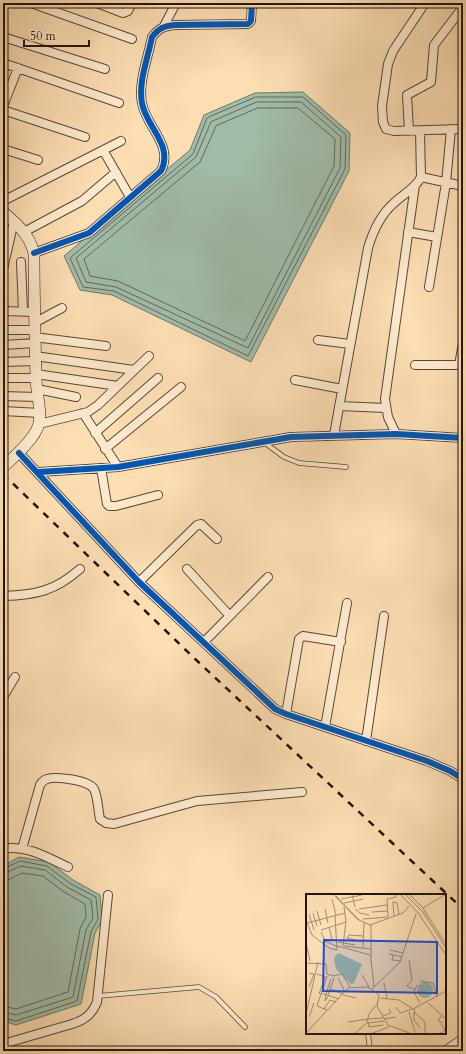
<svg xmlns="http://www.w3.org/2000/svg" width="466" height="1054" viewBox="0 0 466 1054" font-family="Cardo,serif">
  <rect width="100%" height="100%" fill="#fcdeb3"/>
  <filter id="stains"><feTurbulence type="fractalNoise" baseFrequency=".005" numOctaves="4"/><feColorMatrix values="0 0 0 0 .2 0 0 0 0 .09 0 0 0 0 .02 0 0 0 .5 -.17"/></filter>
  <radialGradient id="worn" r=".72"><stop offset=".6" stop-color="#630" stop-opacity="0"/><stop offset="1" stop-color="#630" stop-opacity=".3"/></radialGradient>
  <path fill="#a0bca9" stroke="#6e7869" d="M 303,92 L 350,133 L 349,171 L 251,362 L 112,295 L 80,290 L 64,256 L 190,150 L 204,115 L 255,93 Z
    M 19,857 L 49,862 L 73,880 L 100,895 L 102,921 L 95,933 L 81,1004 L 16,1025 L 3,1021 L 3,866 Z"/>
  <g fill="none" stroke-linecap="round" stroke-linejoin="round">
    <path stroke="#62685a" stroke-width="1" d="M 256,97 L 303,97 L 346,135 L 345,169 L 248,356 L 114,291 L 83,287 L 70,258 L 193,154 L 207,118 Z
      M 257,102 L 301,102 L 341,137 L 340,168 L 248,348 L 116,287 L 86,282 L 76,258 L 196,157 L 211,122 Z
      M 258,108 L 298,108 L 335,139 L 334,166 L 245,341 L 118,281 L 90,276 L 84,259 L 200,162 L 216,126 Z
      M 3,869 L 20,861 L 47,866 L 71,884 L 96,897 L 98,919 L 91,932 L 77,1001 L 16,1021 L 3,1018
      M 3,874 L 21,866 L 45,870 L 67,887 L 91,900 L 93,918 L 86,930 L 73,997 L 16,1015 L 3,1012
      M 3,880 L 10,879 L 22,873 L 43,876 L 64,892 L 85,904 L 86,917 L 80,929 L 68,992 L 16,1009 L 3,1006"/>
    <defs>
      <path id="lane" d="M 265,443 L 284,457 L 299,463 L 346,467
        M 98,996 L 199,987 L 216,997 L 245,1027
        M 368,1033 L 370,1051"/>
      <path id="street" d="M 31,3 L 132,39
        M 97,3 L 123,13 L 128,11 L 132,3
        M 425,3 L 393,51 L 388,64 L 382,106 L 383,122 L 386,129 L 394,131 L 463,129
        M 164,26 L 176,3
        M 3,37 L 105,69
        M 3,63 L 119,103
        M 3,106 L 18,68
        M 3,110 L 85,137
        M 409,131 L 407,95 L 431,82 L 434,45 L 463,7
        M 3,149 L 38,160
        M 103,150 L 130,197
        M 421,177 L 463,186
        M 3,201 L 121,141
        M 24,232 L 82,201 L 116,172
        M 408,232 L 437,237
        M 34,253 L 89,233 L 161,171 C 174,145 146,127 142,103 C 138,82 148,58 152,37 C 159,28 164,26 175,25 L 248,24 L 251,21 L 252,3
        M 21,262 L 23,311
        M 3,269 L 14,221
        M 429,287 L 446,183 L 451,129
        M 3,311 L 34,312
        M 34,323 L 62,308
        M 3,330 L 34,330
        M 34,337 L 106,346
        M 318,340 L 350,344
        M 3,345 L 35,343
        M 35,356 L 134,370
        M 3,362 L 35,361
        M 415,365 L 463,365
        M 459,365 L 463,343
        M 36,374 L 118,386
        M 3,378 L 36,378
        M 295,380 L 342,389
        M 37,389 L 76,397
        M 3,396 L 37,397
        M 339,406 L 386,408
        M 3,411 L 40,413
        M 83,413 L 118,467
        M 39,424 L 88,412 L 98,405 L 149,356
        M 95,433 L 158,378
        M 396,434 L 388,417 L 385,399 L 415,185
        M 334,435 L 368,248 C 373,231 380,215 394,203 C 402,195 416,188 421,177 L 420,131
        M 105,449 L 181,387
        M 19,453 L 139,582 L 275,709 L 286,714 L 427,761 L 450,771 L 463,779
        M 101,468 L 107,504 L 109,506 L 116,506 L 158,495
        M 39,472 L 118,467 L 291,437 L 396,434 L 463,438
        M 187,569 L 229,615
        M 139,582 L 197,525 L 201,524 L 217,539
        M 3,596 C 36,595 55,591 80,569
        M 204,642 L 268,577
        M 3,697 L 15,677
        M 286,714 L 299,639 L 303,636 L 341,642
        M 325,727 L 347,603
        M 366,741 L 384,616
        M 3,849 C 26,844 48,858 68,867
        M 22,849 L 40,785 C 42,782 43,780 47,779 C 57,776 88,780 94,789 C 98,797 98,810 100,819 L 106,823 L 114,824 L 197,801 L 302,792
        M 3,1044 L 72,1024 C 85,1020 92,1014 97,1002 L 108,895"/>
      <path id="secondary" d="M 3,212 C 17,224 29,234 34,253 C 34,295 35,336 36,378 C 36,392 42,410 39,423 C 37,437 13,458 3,467
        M 447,1051 L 463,1040"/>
    </defs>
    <use href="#lane" stroke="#594634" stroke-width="5.5"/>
    <use href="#street" stroke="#594634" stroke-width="10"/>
    <use href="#secondary" stroke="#23130a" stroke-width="12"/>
    <use href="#lane" stroke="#fdeace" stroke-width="4"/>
    <use href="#street" stroke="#fdeace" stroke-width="8"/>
    <use href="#secondary" stroke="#fdeace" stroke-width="11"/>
    <path stroke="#23130a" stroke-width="2.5" stroke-dasharray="7 7" stroke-linecap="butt" d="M 3,474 L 193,657 L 463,909"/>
    <defs>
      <path id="cycleway" d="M 34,253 L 89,233 L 161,171 C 174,145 146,127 142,103 C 138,82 148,58 152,37 C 159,28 164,26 175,25 L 248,24 L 251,21 L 252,3
        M 19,453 L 139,582 L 275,709 L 286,714 L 427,761 L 450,771 L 463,779
        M 39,472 L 118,467 L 291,437 L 396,434 L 463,438"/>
    </defs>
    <use href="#cycleway" stroke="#fdeace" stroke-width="8"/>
    <use href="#cycleway" stroke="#0057b8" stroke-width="6"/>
  </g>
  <g transform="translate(306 894)">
    <rect width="140" height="140" fill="#fcdeb3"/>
    <path d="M 32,59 L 56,70 L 48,89 L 45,90 L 30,75 L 28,64 ZM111 96a8 8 0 1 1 16 0a8 8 0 1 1-16 0Z" fill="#a0bca9"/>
    <path fill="none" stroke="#a58d6f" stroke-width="1" d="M 27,0 L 51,25 L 64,31 L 97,19 L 103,12M 46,0 L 49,13M 94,0 L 113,20 L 140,61M 99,0 L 117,18 L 140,54M 103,0 L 117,14 L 139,49M 30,2 L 54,27M 26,5 L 30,21M 35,5 L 56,1M 38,9 L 57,5M 117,14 L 140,0M 19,15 L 22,29M 49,15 L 54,19 L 63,21M 53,15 L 81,11M 11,17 L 15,31M 66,18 L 81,17M 7,19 L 11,32M 3,20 L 8,36M 88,23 L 87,8 L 91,9 L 93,20M 57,25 L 82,23 L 81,5 L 90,3 L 90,0M 0,26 L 6,41 L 23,54 L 31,56 L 29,22M 1,29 L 39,19M 65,31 L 65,66 L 68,93M 23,33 L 26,45M 15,36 L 40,28M 15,38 L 19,47 L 32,53M 41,44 L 57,48M 41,45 L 43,41 L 57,42M 32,48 L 49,51M 0,49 L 4,67M 32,52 L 64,61M 37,52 L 40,27 L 38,13M 38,52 L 65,55M 57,53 L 58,29M 84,56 L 97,59M 83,60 L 96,63M 87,61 L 86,66 L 95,67M 103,66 L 106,86 L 101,92 L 109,96M 0,69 L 20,70 L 21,80 L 27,82 L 36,80 L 44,93M 3,79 L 8,80 L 3,93M 11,80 L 19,83 L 13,100M 56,81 L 63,93M 32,84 L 39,98M 114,87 L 127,89 L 131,103M 78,89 L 81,104M 111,91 L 108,98 L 114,109M 24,95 L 37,100M 66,95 L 94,68 L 110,20M 15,99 L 33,105M 20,100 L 25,85M 20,100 L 19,107 L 23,101M 22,101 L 28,84M 37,101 L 50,104M 74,104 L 93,106 L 107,115 L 140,97M 122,109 L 140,125M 90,113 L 94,119 L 106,115M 108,114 L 109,119 L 119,128 L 119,140M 18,115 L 24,106 L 30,108M 21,116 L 11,112 L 21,82M 103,118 L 109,138M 108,118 L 108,126 L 114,134M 0,120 L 12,68M 136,121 L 132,127 L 137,129M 77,122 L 85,119 L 83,115M 3,123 L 8,109M 62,125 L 77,124M 78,125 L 90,123M 42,128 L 62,125M 62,128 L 63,133 L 77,131M 62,129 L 78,127M 0,139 L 42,94 L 62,93 L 73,101 L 71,112 L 82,131 L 106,140M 48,140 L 61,129 L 63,120 L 71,110M 64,140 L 83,133M 133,140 L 139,136 L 135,130"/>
    <path fill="#1d4ed8" fill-opacity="0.15" stroke="#1d4ed8" stroke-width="2" d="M 18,46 L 131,48 L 131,99 L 17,97 Z"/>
    <rect width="140" height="140" fill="none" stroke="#23130a" stroke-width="2"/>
  </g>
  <rect width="466" height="1054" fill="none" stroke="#fcdeb3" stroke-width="16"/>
  <rect x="4" y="4" width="458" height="1046" fill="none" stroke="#23130a" stroke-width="2"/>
  <rect x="8" y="8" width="450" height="1038" fill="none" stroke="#23130a"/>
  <path d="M24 40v6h65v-6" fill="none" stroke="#23130a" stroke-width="2"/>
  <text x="30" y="40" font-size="12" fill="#23130a" stroke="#fdeace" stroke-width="3" paint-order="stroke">50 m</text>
  <rect width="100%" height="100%" filter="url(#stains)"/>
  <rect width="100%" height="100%" fill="url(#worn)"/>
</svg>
